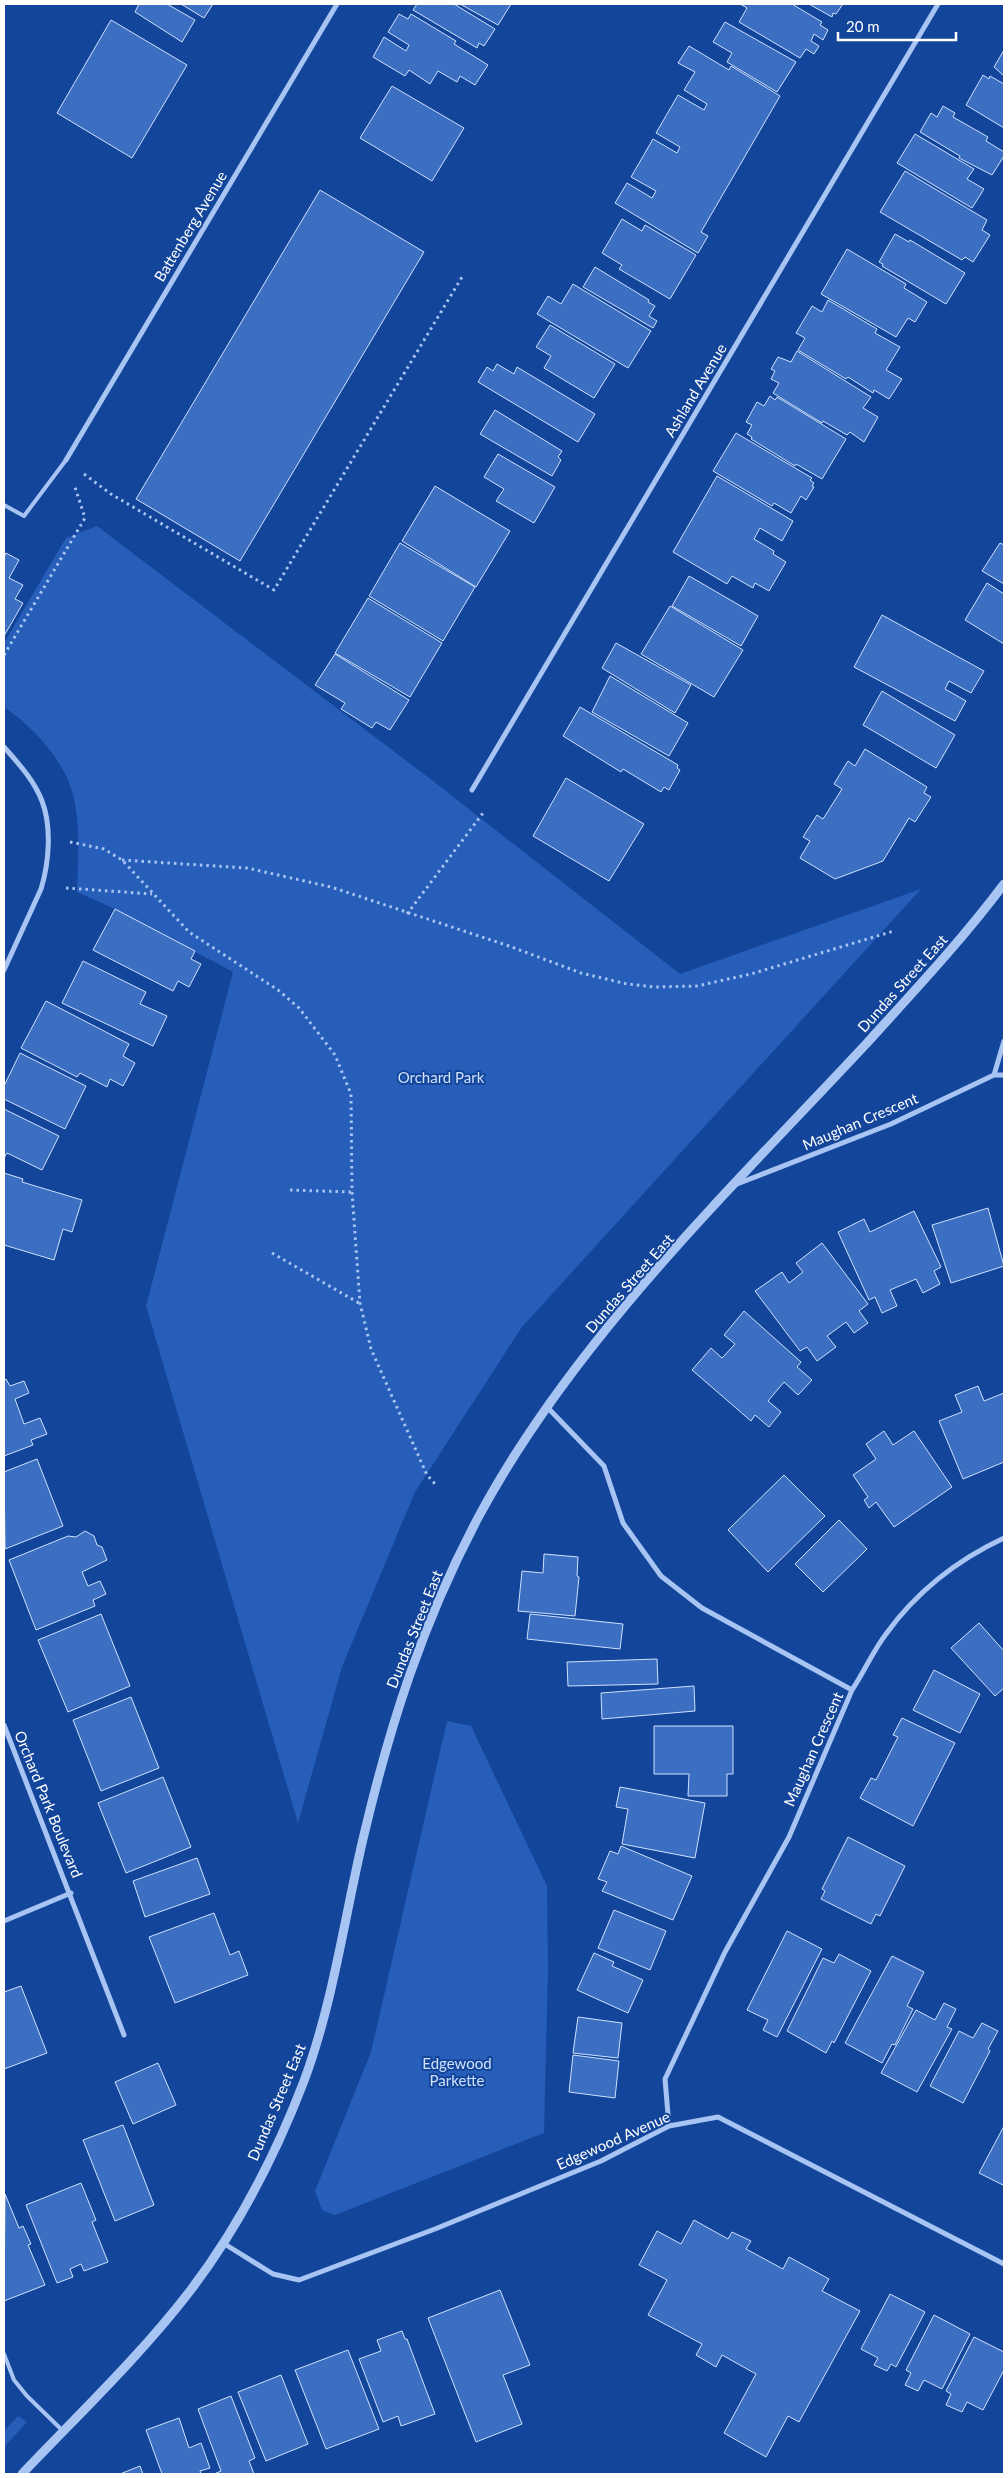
<svg xmlns="http://www.w3.org/2000/svg" width="1008" height="2478" viewBox="0 0 1008 2478" font-family="Lato,sans-serif">
  <rect width="100%" height="100%" fill="#13459a"/>
  <path fill="#265eb9" d="M 97,526 L 433,781 L 680,974 L 921,889 L 522,1327 L 415,1492 L 342,1667 L 298,1823 L 146,1306 L 233,972 L 115,909 L 77,892 C 78,863 80,832 75,804 C 69,765 35,728 4,707 L 4,643 L 66,538 Z
    M 447,1721 L 471,1726 L 547,1886 L 548,1969 L 544,2133 L 335,2215 L 322,2210 L 315,2191 L 371,2052 Z
    M 18,2416 L 27,2422 L 4,2447 L 4,2431 Z"/>
  <path fill="#3c6fc1" stroke="#cfe1fd" d="M 139,4 L 167,4 L 195,20 L 182,42 L 135,12 Z
    M 181,4 L 213,4 L 204,18 Z
    M 417,4 L 454,4 L 495,29 L 484,46 L 479,43 L 477,48 L 413,10 Z
    M 460,4 L 511,4 L 498,25 Z
    M 740,4 L 792,4 L 822,22 L 820,25 L 828,30 L 823,40 L 814,34 L 811,41 L 819,46 L 814,54 L 806,49 L 800,58 L 739,22 L 747,8 Z
    M 809,4 L 843,4 L 836,14 L 833,13 L 832,17 Z
    M 399,14 L 408,19 L 411,14 L 456,41 L 454,44 L 488,65 L 475,85 L 460,76 L 457,82 L 438,71 L 430,84 L 409,70 L 405,76 L 373,57 L 384,37 L 406,51 L 409,45 L 388,32 Z
    M 111,20 L 187,65 L 132,158 L 57,113 Z
    M 725,22 L 796,62 L 777,92 L 727,62 L 732,53 L 713,42 Z
    M 689,46 L 729,70 L 731,66 L 780,96 L 701,232 L 708,236 L 698,253 L 615,203 L 627,183 L 652,198 L 656,191 L 631,177 L 653,139 L 677,153 L 680,147 L 656,133 L 678,95 L 704,110 L 707,104 L 684,90 L 695,72 L 678,63 Z
    M 1004,50 L 1004,76 L 994,67 Z
    M 983,75 L 989,79 L 990,76 L 1004,84 L 1004,128 L 966,105 Z
    M 392,86 L 464,128 L 432,181 L 360,138 Z
    M 943,106 L 955,113 L 953,117 L 988,137 L 986,141 L 1004,152 L 1004,156 L 992,175 L 959,158 L 960,156 L 920,132 L 931,113 L 937,117 Z
    M 915,134 L 974,169 L 967,179 L 984,189 L 972,208 L 897,163 Z
    M 905,171 L 987,220 L 982,230 L 990,235 L 973,262 L 965,257 L 962,260 L 880,212 Z
    M 320,190 L 424,252 L 240,561 L 136,499 Z
    M 622,219 L 642,231 L 645,225 L 696,255 L 670,299 L 619,269 L 622,265 L 602,253 Z
    M 895,234 L 909,242 L 910,240 L 965,273 L 946,304 L 882,266 L 883,264 L 879,262 Z
    M 847,249 L 906,284 L 904,288 L 927,302 L 915,322 L 908,318 L 896,337 L 821,294 Z
    M 595,267 L 649,300 L 648,302 L 655,306 L 649,316 L 657,321 L 653,328 L 583,287 Z
    M 573,284 L 651,331 L 628,368 L 537,314 L 548,296 L 561,304 Z
    M 828,300 L 877,329 L 875,333 L 900,347 L 886,370 L 902,379 L 889,399 L 874,390 L 873,393 L 848,377 L 846,379 L 798,350 L 805,338 L 796,333 L 812,306 L 822,312 Z
    M 550,325 L 615,364 L 594,398 L 544,368 L 551,356 L 536,347 Z
    M 797,351 L 871,397 L 863,408 L 878,417 L 864,442 L 850,432 L 847,435 L 823,421 L 822,423 L 773,393 L 779,383 L 771,379 L 775,371 L 771,369 L 778,357 L 791,362 Z
    M 497,364 L 514,374 L 517,367 L 595,414 L 578,442 L 478,382 L 487,367 L 493,371 Z
    M 770,396 L 775,400 L 777,397 L 846,439 L 822,479 L 796,464 L 795,466 L 751,439 L 752,437 L 747,434 L 752,425 L 746,422 L 757,402 L 764,406 Z
    M 495,410 L 562,451 L 558,457 L 561,460 L 552,476 L 480,434 Z
    M 736,433 L 812,478 L 810,480 L 814,483 L 812,486 L 814,487 L 806,500 L 801,496 L 791,513 L 774,503 L 772,506 L 713,471 Z
    M 498,454 L 555,487 L 534,523 L 496,501 L 504,489 L 484,477 Z
    M 717,476 L 793,521 L 782,541 L 760,528 L 754,539 L 774,551 L 773,554 L 786,562 L 769,591 L 755,583 L 753,588 L 732,576 L 727,584 L 673,552 Z
    M 435,486 L 510,531 L 476,587 L 402,541 Z
    M 400,543 L 475,587 L 443,641 L 369,596 Z
    M 1000,543 L 1004,545 L 1004,584 L 982,571 Z
    M 6,553 L 19,560 L 9,578 L 23,585 L 15,599 L 23,603 L 4,636 L 4,557 Z
    M 689,576 L 758,616 L 741,646 L 672,606 Z
    M 987,583 L 1004,594 L 1004,644 L 965,620 Z
    M 368,598 L 442,643 L 410,697 L 335,653 Z
    M 670,606 L 743,650 L 714,697 L 641,654 Z
    M 882,615 L 984,671 L 971,693 L 949,681 L 945,689 L 966,701 L 955,721 L 854,667 Z
    M 616,643 L 691,685 L 675,713 L 602,668 Z
    M 335,654 L 409,700 L 390,730 L 376,722 L 372,728 L 341,709 L 345,703 L 315,685 Z
    M 610,676 L 688,723 L 669,756 L 592,712 Z
    M 882,691 L 955,735 L 936,768 L 863,725 Z
    M 580,707 L 678,765 L 677,768 L 680,770 L 669,790 L 664,787 L 661,792 L 623,769 L 621,772 L 563,736 Z
    M 865,749 L 927,787 L 924,793 L 931,797 L 915,822 L 909,818 L 883,861 L 835,879 L 800,858 L 810,841 L 803,837 L 817,815 L 823,819 L 842,789 L 834,784 L 848,761 L 855,766 Z
    M 566,778 L 644,824 L 609,881 L 533,836 Z
    M 115,909 L 195,951 L 191,959 L 201,964 L 189,987 L 178,981 L 173,991 L 93,950 Z
    M 83,961 L 146,992 L 140,1004 L 167,1016 L 153,1046 L 62,1003 Z
    M 46,1001 L 129,1044 L 123,1056 L 135,1063 L 123,1086 L 110,1079 L 107,1087 L 80,1073 L 77,1077 L 21,1048 Z
    M 20,1053 L 86,1086 L 65,1129 L 4,1099 L 4,1086 Z
    M 4,1109 L 59,1136 L 42,1170 L 7,1153 L 4,1158 Z
    M 4,1173 L 23,1179 L 22,1182 L 82,1200 L 72,1232 L 63,1229 L 54,1260 L 4,1245 Z
    M 988,1208 L 1004,1266 L 951,1283 L 932,1225 Z
    M 914,1211 L 941,1267 L 934,1271 L 940,1284 L 923,1293 L 916,1279 L 890,1290 L 897,1306 L 882,1313 L 875,1297 L 869,1300 L 838,1232 L 864,1219 L 870,1232 Z
    M 822,1243 L 868,1304 L 859,1311 L 868,1323 L 854,1333 L 846,1322 L 827,1336 L 836,1347 L 817,1361 L 807,1347 L 800,1351 L 755,1291 L 782,1272 L 789,1283 L 803,1272 L 796,1263 Z
    M 744,1311 L 801,1362 L 797,1367 L 812,1380 L 798,1395 L 784,1382 L 768,1401 L 781,1412 L 769,1427 L 755,1415 L 751,1421 L 692,1370 L 711,1348 L 722,1358 L 735,1344 L 724,1335 Z
    M 6,1379 L 10,1386 L 24,1381 L 29,1393 L 15,1399 L 24,1424 L 40,1418 L 47,1434 L 31,1440 L 33,1445 L 4,1456 L 4,1381 Z
    M 978,1386 L 984,1401 L 1004,1393 L 1004,1462 L 963,1479 L 939,1421 L 962,1412 L 955,1395 Z
    M 884,1431 L 893,1445 L 914,1431 L 952,1487 L 894,1527 L 876,1502 L 869,1508 L 864,1500 L 868,1497 L 853,1475 L 876,1459 L 866,1444 Z
    M 37,1459 L 63,1526 L 5,1549 L 4,1472 Z
    M 784,1475 L 825,1516 L 768,1572 L 728,1530 Z
    M 839,1520 L 867,1549 L 823,1592 L 795,1564 Z
    M 85,1531 L 94,1536 L 97,1545 L 102,1547 L 107,1560 L 82,1572 L 88,1586 L 100,1581 L 106,1594 L 93,1600 L 95,1606 L 36,1630 L 9,1560 L 68,1536 L 76,1537 Z
    M 544,1554 L 578,1557 L 577,1576 L 579,1577 L 575,1616 L 518,1611 L 522,1571 L 543,1573 Z
    M 101,1614 L 130,1686 L 68,1712 L 38,1640 Z
    M 530,1614 L 623,1624 L 620,1649 L 527,1639 Z
    M 979,1623 L 1004,1651 L 1004,1688 L 995,1696 L 951,1648 Z
    M 657,1659 L 658,1684 L 568,1686 L 567,1662 Z
    M 934,1670 L 980,1694 L 960,1733 L 913,1710 Z
    M 694,1686 L 695,1711 L 602,1719 L 601,1693 Z
    M 131,1697 L 159,1768 L 101,1791 L 73,1720 Z
    M 902,1718 L 955,1743 L 913,1826 L 860,1798 L 871,1778 L 876,1780 L 898,1737 L 893,1735 Z
    M 654,1726 L 733,1726 L 733,1774 L 727,1774 L 727,1796 L 688,1796 L 689,1774 L 654,1774 Z
    M 163,1777 L 191,1847 L 126,1873 L 98,1803 Z
    M 620,1787 L 705,1803 L 695,1858 L 622,1844 L 628,1809 L 616,1807 Z
    M 848,1837 L 905,1866 L 880,1916 L 876,1914 L 871,1924 L 821,1899 L 825,1891 L 822,1889 Z
    M 621,1846 L 692,1876 L 673,1920 L 602,1891 L 607,1882 L 598,1879 L 610,1851 L 618,1854 Z
    M 197,1858 L 210,1894 L 145,1917 L 133,1881 Z
    M 614,1910 L 666,1931 L 650,1970 L 598,1948 Z
    M 214,1913 L 230,1955 L 239,1951 L 248,1975 L 175,2003 L 149,1937 Z
    M 787,1931 L 822,1949 L 777,2037 L 763,2030 L 768,2020 L 747,2010 Z
    M 594,1953 L 614,1962 L 612,1966 L 643,1980 L 628,2013 L 577,1990 Z
    M 839,1954 L 871,1971 L 834,2043 L 832,2041 L 826,2053 L 787,2031 L 823,1958 L 834,1963 Z
    M 892,1956 L 924,1972 L 907,2006 L 913,2009 L 895,2045 L 892,2044 L 882,2063 L 845,2043 Z
    M 21,1986 L 47,2053 L 4,2069 L 4,1992 Z
    M 944,2003 L 956,2009 L 947,2027 L 952,2029 L 917,2092 L 881,2073 L 916,2010 L 935,2020 Z
    M 578,2017 L 622,2023 L 618,2058 L 573,2053 Z
    M 982,2023 L 998,2031 L 988,2049 L 990,2051 L 963,2103 L 930,2086 L 959,2031 L 973,2038 Z
    M 573,2055 L 619,2061 L 615,2098 L 569,2092 Z
    M 158,2063 L 176,2105 L 133,2124 L 115,2082 Z
    M 123,2125 L 154,2205 L 115,2221 L 83,2140 Z
    M 1004,2126 L 1004,2183 L 1003,2185 L 979,2173 Z
    M 81,2183 L 96,2220 L 92,2222 L 108,2262 L 84,2271 L 81,2264 L 70,2269 L 73,2277 L 57,2283 L 26,2205 Z
    M 5,2194 L 19,2228 L 23,2226 L 31,2244 L 28,2245 L 45,2285 L 4,2301 Z
    M 694,2220 L 728,2239 L 732,2232 L 751,2241 L 746,2249 L 783,2269 L 789,2257 L 829,2279 L 822,2291 L 860,2311 L 799,2422 L 788,2416 L 766,2457 L 724,2433 L 756,2374 L 722,2355 L 716,2367 L 696,2355 L 702,2344 L 648,2315 L 667,2280 L 639,2265 L 657,2231 L 681,2244 Z
    M 500,2290 L 530,2365 L 503,2375 L 522,2424 L 476,2442 L 428,2318 Z
    M 890,2294 L 925,2312 L 896,2367 L 891,2364 L 887,2371 L 874,2365 L 878,2358 L 861,2349 Z
    M 934,2315 L 970,2334 L 942,2389 L 924,2380 L 918,2391 L 905,2385 L 911,2373 L 906,2370 Z
    M 402,2331 L 405,2339 L 407,2339 L 435,2414 L 401,2426 L 398,2416 L 383,2422 L 359,2359 L 381,2351 L 377,2340 Z
    M 974,2337 L 1004,2352 L 1004,2370 L 983,2410 L 967,2402 L 962,2412 L 946,2405 L 951,2394 L 946,2391 Z
    M 348,2350 L 379,2429 L 326,2449 L 295,2370 Z
    M 281,2375 L 308,2444 L 266,2461 L 238,2392 Z
    M 231,2396 L 255,2458 L 249,2461 L 254,2474 L 214,2474 L 221,2471 L 198,2409 Z
    M 179,2418 L 189,2448 L 201,2443 L 210,2468 L 200,2471 L 201,2474 L 162,2474 L 146,2430 Z
    M 140,2466 L 143,2474 L 120,2474 Z"/>
  <g fill="none" stroke-linecap="round" stroke-linejoin="round">
    <path stroke="#a7c4f3" stroke-width="3" stroke-dasharray="2.5 4" stroke-linecap="butt" d="M 84,474 L 111,494 L 274,590 L 462,277
      M 4,655 L 85,518 L 75,487
      M 70,842 L 104,849 L 122,860 L 189,932 L 278,990 L 299,1008 L 335,1055 L 351,1094 L 352,1192 L 360,1303 L 371,1349 L 427,1475 L 436,1485
      M 122,860 L 247,868 L 331,887 L 509,946 L 581,973 L 627,984 L 655,987 L 697,986 L 751,974 L 894,931
      M 66,888 L 152,894
      M 407,914 L 483,813
      M 290,1190 L 352,1192
      M 272,1253 L 359,1303"/>
    <path stroke="#a7c4f3" stroke-width="4" d="M 4,505 L 24,516 L 66,460
      M 4,2354 L 14,2380 L 27,2396 L 63,2431"/>
    <path stroke="#a7c4f3" stroke-width="5" d="M 66,460 L 337,4
      M 4,747 C 18,763 34,780 42,801 C 52,827 49,863 41,889 L 4,970
      M 472,790 L 938,4
      M 994,1075 L 1004,1041
      M 737,1184 L 891,1124 L 994,1075 L 1004,1075
      M 547,1407 L 604,1466 L 623,1523 L 661,1576 L 702,1608 L 852,1690 L 789,1837 L 725,1952 L 665,2079 L 669,2126
      M 852,1690 C 864,1672 873,1651 886,1634 C 917,1591 957,1560 1004,1538
      M 4,1725 L 124,2035
      M 4,1921 L 71,1893
      M 223,2243 L 273,2274 L 299,2280 L 435,2229 L 601,2161 L 669,2126 L 718,2117 L 1004,2264"/>
    <path stroke="#a7c4f3" stroke-width="9" d="M 22,2474 C 79,2414 140,2356 190,2291 C 238,2228 276,2154 304,2081 C 333,2003 344,1920 363,1839 C 390,1724 423,1621 479,1516 C 574,1339 731,1189 867,1043 C 914,991 962,940 1004,884"/>
  </g>
  <g text-anchor="middle" dominant-baseline="central" stroke-width="4" stroke-linejoin="round" paint-order="stroke">
    <g font-size="15" fill="#fff" stroke="#13459a">
      <text transform="translate(190 226) rotate(-59)">Battenberg Avenue</text>
      <text transform="translate(695 390) rotate(-59)">Ashland Avenue</text>
      <text transform="translate(902 983) rotate(-48)">Dundas Street East</text>
      <text transform="translate(860 1121) rotate(-23)">Maughan Crescent</text>
      <text transform="translate(629 1283) rotate(-49)">Dundas Street East</text>
      <text transform="translate(414 1629) rotate(-68)">Dundas Street East</text>
      <text transform="translate(813 1749) rotate(-66)">Maughan Crescent</text>
      <text transform="translate(49 1804) rotate(68)">Orchard Park Boulevard</text>
      <text transform="translate(276 2102) rotate(-67)">Dundas Street East</text>
      <text transform="translate(613 2140) rotate(-24)">Edgewood Avenue</text>
    </g>
    <g font-size="15" fill="#cfe1fd" stroke="#13459a">
      <text x="441" y="1077">Orchard Park</text>
      <text x="457" y="2063">Edgewood<tspan x="457" dy="17">Parkette</tspan></text>
    </g>
  </g>
  <rect width="1008" height="2478" fill="none" stroke="#ffffff" stroke-width="10"/>
  <path d="M838 32v8h118v-8" fill="none" stroke="#ffffff" stroke-width="2.5"/>
  <text x="846" y="32" font-size="15" fill="#ffffff" stroke="#13459a" stroke-width="4" paint-order="stroke">20 m</text>
</svg>
